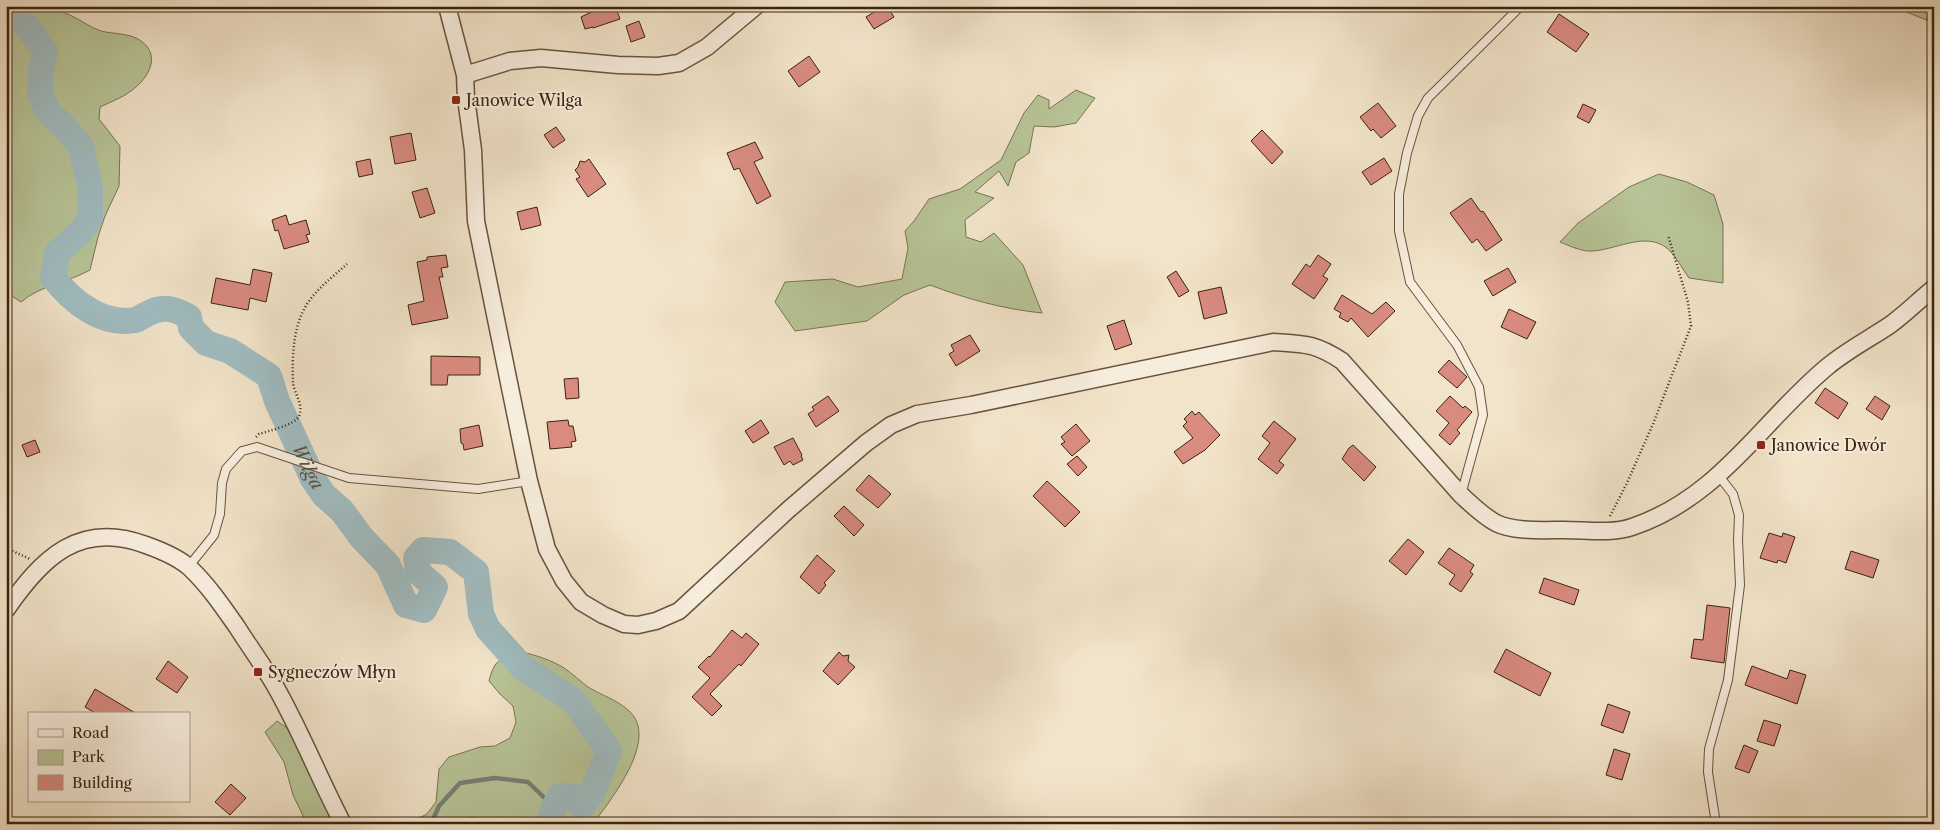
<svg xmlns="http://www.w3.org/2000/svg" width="1940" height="830" viewBox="0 0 1940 830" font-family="'Libre Caslon Text',serif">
  <rect width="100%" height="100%" fill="#f2e4ca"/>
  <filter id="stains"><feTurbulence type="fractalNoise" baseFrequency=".004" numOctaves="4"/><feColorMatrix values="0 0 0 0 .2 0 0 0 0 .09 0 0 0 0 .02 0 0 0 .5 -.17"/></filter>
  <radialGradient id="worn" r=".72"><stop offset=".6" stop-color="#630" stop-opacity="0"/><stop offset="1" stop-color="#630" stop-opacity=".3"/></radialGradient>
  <path fill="#b8c598" stroke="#7a7452" d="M 6,6 C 31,6 47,5 70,15 C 81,20 89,27 101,31 C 113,34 127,33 138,39 C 163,54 149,78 131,91 C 122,98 110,102 100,107 L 99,119 L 120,146 L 119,186 L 105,216 L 98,237 L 90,270 C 67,283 41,285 21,302 L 12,296 L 6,288 Z
    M 1891,6 L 1934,6 L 1934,23 Z
    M 1076,90 L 1095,98 L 1076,123 L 1054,127 L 1034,126 L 1029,153 L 1016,162 L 1008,186 L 999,171 L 975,192 L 994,198 L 965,220 L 966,237 L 981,242 L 994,233 L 1023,265 L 1042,313 C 1003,309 967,299 930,285 L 904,295 L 867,321 L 795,331 L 775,302 L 785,282 L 833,279 L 858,287 L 902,279 L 908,248 L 905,231 L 914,221 L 929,199 L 960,189 L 1001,160 L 1024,113 L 1038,95 L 1049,100 L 1049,109 Z
    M 1659,174 L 1687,182 L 1714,195 L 1723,224 L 1723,283 L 1689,278 C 1683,270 1678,260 1671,252 C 1650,229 1619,249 1593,251 C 1582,252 1570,246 1560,242 L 1578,223 L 1629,187 Z
    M 521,652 C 536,655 551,660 564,668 C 573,674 580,681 588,687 C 601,695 617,700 628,710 C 661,738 611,799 593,824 L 495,824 L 471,817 L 465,824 L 407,824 L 427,814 L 436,802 L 439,769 L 449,757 L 480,747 L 495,746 L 510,738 L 516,722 L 513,706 L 500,694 L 489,681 C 494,660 501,657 521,652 Z
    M 277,721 L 290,730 L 297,744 L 302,759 L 337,824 L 307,824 L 293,795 L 284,762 L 265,732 Z"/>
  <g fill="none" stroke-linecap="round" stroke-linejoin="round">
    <path stroke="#787f79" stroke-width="4.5" d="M 431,824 L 439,806 L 460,783 L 495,778 L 528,782 L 554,807"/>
    <path stroke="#a0bcc1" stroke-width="26" id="s1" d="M 6,9 L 28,27 L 45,52 L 41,71 L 40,93 L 48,112 L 64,126 L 81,147 L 90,186 L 90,219 L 80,233 L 57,253 L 53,277 C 71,301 102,326 135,320 C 139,319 144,315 149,313 C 163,305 175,309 189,317 L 191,328 L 206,343 L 230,351 L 269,376 L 277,401 L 313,479 L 324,495 L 342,511 L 362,538 L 388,565 L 406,605 L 424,610 L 435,587 L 418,572 L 416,558 L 423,550 L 450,552 L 476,572 L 481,614 L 488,629 L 523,668 L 574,701 L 609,751 L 592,793 L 582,806 L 574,797 L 560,796 L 554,807 L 549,824"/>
  </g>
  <path fill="#d98b80" stroke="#3b230c" d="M 604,6 L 615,6 L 620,19 L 593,28 L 593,27 L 585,29 L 581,17 Z
    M 884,6 L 887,6 L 894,17 L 874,29 L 866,17 Z
    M 1559,14 L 1589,34 L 1576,52 L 1547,32 Z
    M 639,21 L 645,37 L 631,42 L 626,26 Z
    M 809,56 L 820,72 L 799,87 L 788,71 Z
    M 1378,103 L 1396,126 L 1381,138 L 1373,129 L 1371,131 L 1360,117 Z
    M 1583,104 L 1596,110 L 1589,123 L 1577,117 Z
    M 556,127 L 565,140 L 553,148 L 544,135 Z
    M 1262,130 L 1283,152 L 1272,164 L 1251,141 Z
    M 411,133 L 416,160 L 395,164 L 390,137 Z
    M 755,142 L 763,158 L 754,162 L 771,196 L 757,204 L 739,168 L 734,170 L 727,153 Z
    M 1384,158 L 1392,171 L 1371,185 L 1362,172 Z
    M 370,159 L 373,174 L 359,177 L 356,162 Z
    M 589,159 L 606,184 L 588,197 L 576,179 L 580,177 L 575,170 L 578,167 L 580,161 L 585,162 Z
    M 427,188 L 435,213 L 420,218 L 412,192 Z
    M 1471,198 L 1481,212 L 1483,211 L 1502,240 L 1486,251 L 1477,239 L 1472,243 L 1450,213 Z
    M 537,207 L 541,225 L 521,230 L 517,212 Z
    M 286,215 L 289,225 L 306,220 L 310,234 L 306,235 L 309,242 L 284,249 L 278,230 L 275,231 L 272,220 Z
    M 446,255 L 448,267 L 441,268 L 443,277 L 439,277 L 448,318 L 412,325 L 408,305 L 424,301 L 417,262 L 427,260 L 427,257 Z
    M 1318,255 L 1331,264 L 1323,276 L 1328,279 L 1314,299 L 1292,284 L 1306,264 L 1310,267 Z
    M 1508,268 L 1516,282 L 1493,296 L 1484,281 Z
    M 253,269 L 272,273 L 266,302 L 250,298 L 248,310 L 211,303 L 216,278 L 250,285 Z
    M 1176,271 L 1189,291 L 1179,297 L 1167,277 Z
    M 1221,287 L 1227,313 L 1204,319 L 1198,292 Z
    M 1342,295 L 1372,314 L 1386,302 L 1395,311 L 1368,337 L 1351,318 L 1348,322 L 1339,317 L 1341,313 L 1334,309 Z
    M 1509,309 L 1536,322 L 1527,339 L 1501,327 Z
    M 1124,320 L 1132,344 L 1115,350 L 1107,326 Z
    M 970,335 L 980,351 L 956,366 L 949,354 L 954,351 L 951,345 Z
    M 431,356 L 480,357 L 480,375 L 448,375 L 447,385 L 431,385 Z
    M 1449,360 L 1467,377 L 1457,388 L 1438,372 Z
    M 578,378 L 579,398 L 566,399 L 564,379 Z
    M 1825,388 L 1848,403 L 1838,419 L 1815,403 Z
    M 828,396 L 839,411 L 816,427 L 808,414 L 814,410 L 812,407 Z
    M 1450,396 L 1463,408 L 1465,406 L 1472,412 L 1457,430 L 1460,433 L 1450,445 L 1439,435 L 1449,423 L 1436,411 Z
    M 1875,396 L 1890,406 L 1882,420 L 1866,409 Z
    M 1192,411 L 1195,415 L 1199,412 L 1220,435 L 1205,450 L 1183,464 L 1174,452 L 1193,438 L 1183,426 L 1187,422 L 1184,419 Z
    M 568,420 L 569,426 L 573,426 L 576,441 L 571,442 L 572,447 L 550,449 L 547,422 Z
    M 761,420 L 769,433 L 753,443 L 745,431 Z
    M 1274,421 L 1296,439 L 1279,461 L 1284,465 L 1277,474 L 1258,459 L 1270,443 L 1262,436 Z
    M 1076,424 L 1090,441 L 1072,456 L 1061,444 L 1065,442 L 1061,437 Z
    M 479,425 L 483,446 L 464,450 L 463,444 L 461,443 L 460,429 Z
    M 793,438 L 802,455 L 801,456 L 803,460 L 793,465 L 790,461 L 784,465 L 774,447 Z
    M 35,440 L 40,452 L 27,457 L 22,445 Z
    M 1353,445 L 1376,467 L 1364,481 L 1342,459 L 1349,448 Z
    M 1077,456 L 1087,467 L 1078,476 L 1067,464 Z
    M 869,475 L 891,494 L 878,508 L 856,490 Z
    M 1047,481 L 1080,512 L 1065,527 L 1033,496 Z
    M 844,506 L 864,525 L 854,536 L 834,516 Z
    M 1769,533 L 1782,537 L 1783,533 L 1795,537 L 1786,563 L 1778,560 L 1777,563 L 1760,558 Z
    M 1408,539 L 1424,552 L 1406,575 L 1389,561 Z
    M 1449,548 L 1474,565 L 1470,572 L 1473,574 L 1461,592 L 1449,584 L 1455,575 L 1438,563 Z
    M 1851,551 L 1879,560 L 1873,578 L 1845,569 Z
    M 817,555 L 835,571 L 824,583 L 826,585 L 819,594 L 800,577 Z
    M 1544,578 L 1579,590 L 1574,605 L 1539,593 Z
    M 1707,605 L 1730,608 L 1724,663 L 1691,658 L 1694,639 L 1703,640 Z
    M 732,630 L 742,638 L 746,633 L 759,644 L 741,666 L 739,664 L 710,694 L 722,706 L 712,716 L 692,697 L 710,678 L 698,667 L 709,656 L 710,657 Z
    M 1506,649 L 1551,673 L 1540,696 L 1494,672 Z
    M 839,652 L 843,656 L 849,655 L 848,661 L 855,667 L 838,685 L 823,671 Z
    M 168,661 L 188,677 L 177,693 L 156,679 Z
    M 1752,666 L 1787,679 L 1790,670 L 1806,675 L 1797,704 L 1745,685 Z
    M 95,689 L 137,714 L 97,714 L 85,707 Z
    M 1608,704 L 1630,712 L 1623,733 L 1601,725 Z
    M 1764,720 L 1781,725 L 1774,746 L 1757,741 Z
    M 1744,745 L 1758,751 L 1749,773 L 1735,768 Z
    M 1614,749 L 1630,754 L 1622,780 L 1606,775 Z
    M 231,784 L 246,798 L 230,815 L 215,802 Z"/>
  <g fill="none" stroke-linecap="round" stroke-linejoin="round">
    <defs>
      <path id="service" d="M 1461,495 L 1483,415 L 1479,387 L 1457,345 L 1410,282 L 1399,231 L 1399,194 L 1407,153 L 1418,116 L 1428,98 L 1521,6
        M 189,566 L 214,535 L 220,514 L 222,483 L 226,469 L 242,451 L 257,447 L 349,478 L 478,489 L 529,481
        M 1716,824 L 1708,772 L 1709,749 L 1728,680 L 1740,585 L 1738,540 L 1739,515 L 1733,494 L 1719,476"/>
      <path id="minor" d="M 447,6 L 465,75 L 466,98 L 473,150 L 476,221 L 529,481 L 547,549 L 564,581 L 581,602 L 603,615 L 624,624 L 638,625 L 656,621 L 679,611 L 788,510 L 866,443 L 891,425 L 917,414 L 971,405 L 1273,342 C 1304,344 1315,343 1342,361 L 1461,495 C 1472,505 1483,516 1496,523 C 1514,532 1544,530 1564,530 C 1586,530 1611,534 1632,527 C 1719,498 1761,422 1827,367 C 1846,351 1869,339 1890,325 C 1905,314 1919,300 1934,288
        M 465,75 L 510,61 L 541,58 L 618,65 L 658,66 L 679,63 L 707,47 L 756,6
        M 6,610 C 42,558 79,520 146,545 C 160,550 179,558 190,568 C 208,585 223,607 237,627 C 249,646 263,665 274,684 C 300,729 319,778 343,824"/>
    </defs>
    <use href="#service" stroke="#69533c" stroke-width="10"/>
    <use href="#minor" stroke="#69533c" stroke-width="19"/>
    <path stroke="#3b230c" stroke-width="2.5" stroke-dasharray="1 2.5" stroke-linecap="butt" d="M 256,437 L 259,434 C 268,431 295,425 299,416 C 304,405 294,393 293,383 C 292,353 293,319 313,296 C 323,284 336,274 347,264
      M 1610,516 L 1627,483 L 1653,424 L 1691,326 L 1688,302 L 1668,235
      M 6,548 L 30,559"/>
    <use href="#service" stroke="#f7eddd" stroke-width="8"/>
    <use href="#minor" stroke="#f7eddd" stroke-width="16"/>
  </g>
  <g fill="#8f2418" stroke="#f7eddd" stroke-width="2">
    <rect x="451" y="95" width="10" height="10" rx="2.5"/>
    <rect x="1756" y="440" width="10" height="10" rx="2.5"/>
    <rect x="253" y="667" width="10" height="10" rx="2.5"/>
  </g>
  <g text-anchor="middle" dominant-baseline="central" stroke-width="4" stroke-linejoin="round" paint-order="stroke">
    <g font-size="16" fill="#3b230c" stroke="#f7eddd" text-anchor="start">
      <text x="466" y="100">Janowice Wilga</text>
      <text x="1771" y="445">Janowice Dwór</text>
      <text x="268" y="672">Sygneczów Młyn</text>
    </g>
    <g font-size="18" font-style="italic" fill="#595142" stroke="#f7eddd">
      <text stroke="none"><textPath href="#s1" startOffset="672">Wilga</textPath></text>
    </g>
  </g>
  <rect width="1940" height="830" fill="none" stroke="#f2e4ca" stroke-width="25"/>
  <rect x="8" y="8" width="1925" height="815" fill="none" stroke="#3b230c" stroke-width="2.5"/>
  <rect x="12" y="12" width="1915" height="805" fill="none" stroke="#3b230c"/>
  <rect x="28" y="712" width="162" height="90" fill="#f7eddd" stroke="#ac9c89"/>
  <rect x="38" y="729" width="25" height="8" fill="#f7eddd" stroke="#ac9c89"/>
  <text x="72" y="738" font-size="15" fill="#3b230c">Road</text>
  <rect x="38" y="750" width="25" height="15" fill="#b8c598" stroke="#ac9c89"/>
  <text x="72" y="762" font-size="15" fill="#3b230c">Park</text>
  <rect x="38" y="775" width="25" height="15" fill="#d98b80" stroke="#ac9c89"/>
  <text x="72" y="788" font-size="15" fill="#3b230c">Building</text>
  <rect width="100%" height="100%" filter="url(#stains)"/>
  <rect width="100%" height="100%" fill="url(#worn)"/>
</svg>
